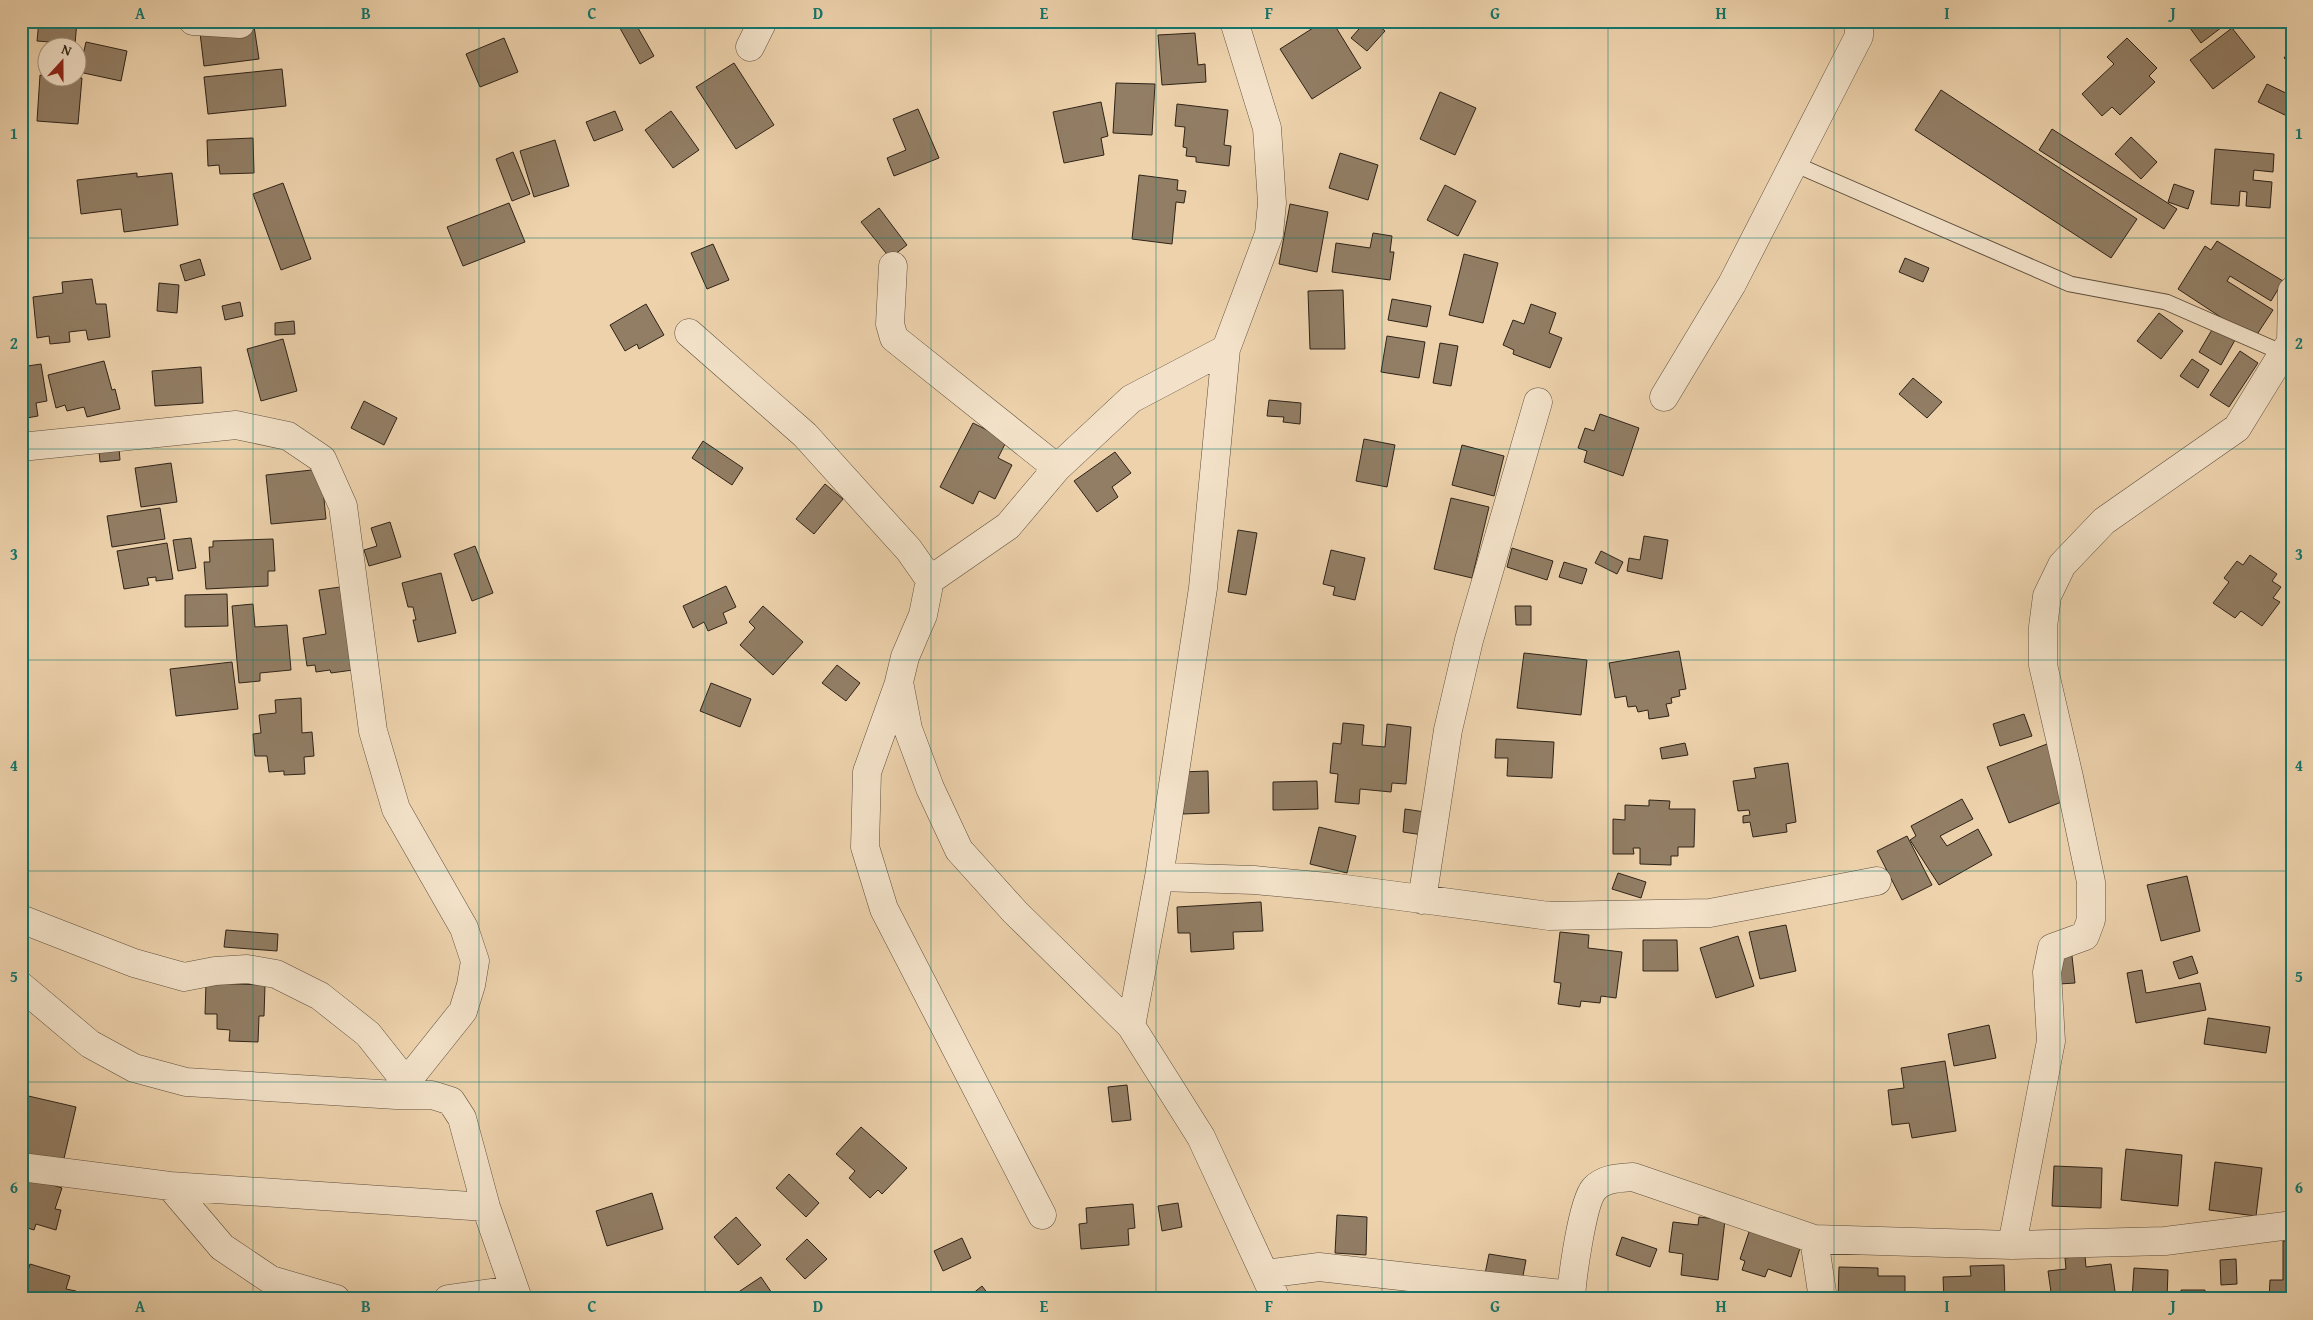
<svg xmlns="http://www.w3.org/2000/svg" width="2313" height="1320" viewBox="0 0 2313 1320" font-family="'Gentium Book Plus',serif">
  <rect width="100%" height="100%" fill="#edd2ac"/>
  <filter id="stains"><feTurbulence type="fractalNoise" baseFrequency=".004" numOctaves="4"/><feColorMatrix values="0 0 0 0 .2 0 0 0 0 .09 0 0 0 0 .02 0 0 0 .5 -.17"/></filter>
  <radialGradient id="worn" r=".72"><stop offset=".6" stop-color="#630" stop-opacity="0"/><stop offset="1" stop-color="#630" stop-opacity=".3"/></radialGradient>
  <path fill="#927e65" stroke="#2f2318" d="M 39,21 L 77,21 L 75,44 L 37,41 Z
    M 616,21 L 634,21 L 654,56 L 640,64 Z
    M 1324,21 L 1332,21 L 1361,68 L 1312,99 L 1280,49 Z
    M 1366,21 L 1374,21 L 1385,31 L 1367,51 L 1351,38 Z
    M 2190,21 L 2230,21 L 2201,43 L 2187,24 Z
    M 254,26 L 259,59 L 204,66 L 200,33 Z
    M 2232,28 L 2255,57 L 2213,89 L 2190,60 Z
    M 1195,33 L 1198,65 L 1205,64 L 1206,82 L 1162,85 L 1158,35 Z
    M 504,38 L 518,72 L 480,87 L 466,54 Z
    M 2127,38 L 2157,68 L 2149,76 L 2155,82 L 2120,115 L 2112,107 L 2102,116 L 2082,94 L 2114,64 L 2107,57 Z
    M 86,42 L 127,51 L 121,81 L 79,72 Z
    M 2292,48 L 2292,64 L 2284,58 Z
    M 734,63 L 774,125 L 736,149 L 696,87 Z
    M 282,69 L 286,106 L 208,114 L 204,77 Z
    M 40,75 L 48,78 L 82,78 L 78,124 L 37,121 Z
    M 1116,83 L 1155,84 L 1152,135 L 1113,133 Z
    M 2267,84 L 2292,96 L 2292,106 L 2287,116 L 2258,102 Z
    M 1941,90 L 2137,219 L 2111,258 L 1915,130 Z
    M 1440,92 L 1476,108 L 1455,155 L 1420,139 Z
    M 1101,102 L 1108,136 L 1101,138 L 1104,155 L 1064,163 L 1053,112 Z
    M 1177,104 L 1228,110 L 1224,145 L 1231,146 L 1229,166 L 1196,162 L 1196,157 L 1186,156 L 1187,148 L 1183,147 L 1185,127 L 1175,126 Z
    M 918,109 L 939,158 L 894,176 L 887,158 L 906,150 L 893,119 Z
    M 615,111 L 623,130 L 594,141 L 586,122 Z
    M 671,111 L 699,150 L 673,168 L 645,130 Z
    M 2052,129 L 2177,209 L 2164,229 L 2039,150 Z
    M 2131,137 L 2157,162 L 2141,179 L 2115,154 Z
    M 253,138 L 254,173 L 220,174 L 219,165 L 208,166 L 207,140 Z
    M 555,140 L 569,186 L 534,197 L 520,151 Z
    M 2215,149 L 2274,154 L 2273,172 L 2254,170 L 2253,180 L 2272,182 L 2270,208 L 2246,206 L 2247,192 L 2240,191 L 2239,206 L 2211,204 Z
    M 513,152 L 530,194 L 512,201 L 496,159 Z
    M 1340,153 L 1378,165 L 1368,200 L 1329,188 Z
    M 137,173 L 137,177 L 172,173 L 178,225 L 124,232 L 121,209 L 81,214 L 77,180 Z
    M 1139,175 L 1178,180 L 1177,190 L 1186,191 L 1184,203 L 1176,202 L 1172,244 L 1132,239 Z
    M 283,183 L 311,259 L 281,270 L 253,194 Z
    M 2174,184 L 2194,191 L 2188,209 L 2168,202 Z
    M 1445,185 L 1476,201 L 1458,236 L 1427,220 Z
    M 509,203 L 525,242 L 463,266 L 447,227 Z
    M 1290,204 L 1328,212 L 1317,272 L 1279,264 Z
    M 879,208 L 907,245 L 890,258 L 861,222 Z
    M 1373,233 L 1392,236 L 1390,252 L 1394,252 L 1390,280 L 1332,272 L 1336,243 L 1370,248 Z
    M 2217,241 L 2283,281 L 2271,301 L 2230,276 L 2227,281 L 2273,310 L 2254,339 L 2178,289 L 2205,246 L 2211,250 Z
    M 713,244 L 729,280 L 707,289 L 691,253 Z
    M 1464,254 L 1498,263 L 1483,323 L 1449,315 Z
    M 1905,258 L 1929,268 L 1923,282 L 1899,272 Z
    M 200,259 L 205,275 L 185,281 L 180,265 Z
    M 92,279 L 96,304 L 106,304 L 110,337 L 88,340 L 86,330 L 69,332 L 70,342 L 50,344 L 49,336 L 37,338 L 33,297 L 63,293 L 62,282 Z
    M 159,283 L 179,285 L 177,313 L 157,311 Z
    M 1343,290 L 1345,349 L 1310,349 L 1308,291 Z
    M 1392,299 L 1431,306 L 1427,327 L 1388,320 Z
    M 240,302 L 243,316 L 225,320 L 222,306 Z
    M 646,304 L 664,335 L 639,349 L 637,344 L 625,351 L 610,325 Z
    M 1531,304 L 1556,313 L 1549,333 L 1562,338 L 1550,368 L 1513,354 L 1514,350 L 1503,345 L 1513,320 L 1524,324 Z
    M 2159,313 L 2183,331 L 2161,359 L 2137,341 Z
    M 294,321 L 295,334 L 275,335 L 275,323 Z
    M 2213,328 L 2235,340 L 2221,365 L 2199,352 Z
    M 1387,336 L 1425,342 L 1419,378 L 1381,372 Z
    M 283,339 L 297,391 L 261,401 L 247,349 Z
    M 1440,343 L 1458,346 L 1451,386 L 1433,383 Z
    M 2240,351 L 2258,363 L 2229,407 L 2210,395 Z
    M 2192,359 L 2209,370 L 2198,388 L 2180,376 Z
    M 104,361 L 112,390 L 115,389 L 120,409 L 87,417 L 84,407 L 67,411 L 65,405 L 56,408 L 48,375 Z
    M 41,364 L 47,401 L 36,403 L 38,416 L 21,419 L 21,367 Z
    M 201,367 L 203,403 L 155,406 L 152,371 Z
    M 1913,378 L 1942,402 L 1927,418 L 1899,394 Z
    M 1269,400 L 1301,403 L 1300,424 L 1283,422 L 1284,417 L 1267,416 Z
    M 364,401 L 397,418 L 384,445 L 351,428 Z
    M 1600,414 L 1639,428 L 1623,476 L 1584,462 L 1587,451 L 1578,448 L 1585,428 L 1594,431 Z
    M 973,423 L 1007,440 L 998,458 L 1012,465 L 995,499 L 979,491 L 973,504 L 940,487 Z
    M 1364,439 L 1395,445 L 1387,487 L 1356,481 Z
    M 703,441 L 743,468 L 732,485 L 692,458 Z
    M 1462,445 L 1504,456 L 1494,496 L 1452,485 Z
    M 119,448 L 120,460 L 100,462 L 99,451 Z
    M 1115,452 L 1131,473 L 1112,487 L 1118,497 L 1097,512 L 1074,481 Z
    M 171,463 L 177,502 L 141,507 L 135,468 Z
    M 321,469 L 326,519 L 271,524 L 266,475 Z
    M 825,484 L 843,499 L 814,534 L 796,519 Z
    M 1451,498 L 1489,507 L 1472,578 L 1434,569 Z
    M 160,508 L 165,539 L 112,547 L 107,516 Z
    M 390,522 L 401,557 L 369,566 L 364,550 L 377,546 L 371,528 Z
    M 1238,530 L 1257,533 L 1246,595 L 1228,592 Z
    M 1644,536 L 1668,540 L 1662,579 L 1627,571 L 1629,558 L 1640,560 Z
    M 191,538 L 196,568 L 178,571 L 173,540 Z
    M 273,539 L 275,571 L 268,571 L 268,586 L 206,589 L 204,562 L 210,562 L 209,547 L 213,547 L 213,541 Z
    M 167,543 L 173,579 L 156,581 L 156,577 L 147,578 L 149,585 L 124,589 L 117,551 Z
    M 475,546 L 493,593 L 472,601 L 454,554 Z
    M 1512,548 L 1553,561 L 1547,580 L 1507,567 Z
    M 1331,550 L 1365,558 L 1355,600 L 1333,595 L 1335,587 L 1323,584 Z
    M 1601,551 L 1623,562 L 1617,574 L 1595,563 Z
    M 2250,555 L 2277,574 L 2272,581 L 2281,587 L 2273,598 L 2280,602 L 2262,626 L 2241,611 L 2235,618 L 2213,603 L 2229,582 L 2224,578 L 2237,561 L 2243,565 Z
    M 1564,562 L 1587,569 L 1582,584 L 1559,577 Z
    M 441,573 L 456,633 L 418,642 L 413,620 L 416,620 L 413,607 L 408,607 L 402,583 Z
    M 726,586 L 736,607 L 723,613 L 727,623 L 708,631 L 704,622 L 693,628 L 683,606 Z
    M 340,587 L 353,670 L 331,673 L 330,670 L 316,672 L 315,665 L 307,666 L 303,638 L 326,634 L 319,590 Z
    M 227,594 L 228,626 L 185,627 L 185,595 Z
    M 253,604 L 255,627 L 287,625 L 291,670 L 260,673 L 260,681 L 239,683 L 232,606 Z
    M 763,606 L 803,642 L 773,675 L 740,645 L 755,628 L 749,622 Z
    M 1515,606 L 1531,606 L 1531,625 L 1516,625 Z
    M 1679,651 L 1686,689 L 1679,690 L 1680,696 L 1671,698 L 1672,703 L 1666,704 L 1669,716 L 1649,719 L 1648,710 L 1638,712 L 1636,706 L 1628,707 L 1626,696 L 1615,698 L 1609,663 Z
    M 1524,653 L 1587,660 L 1581,715 L 1517,708 Z
    M 232,662 L 238,709 L 176,716 L 170,669 Z
    M 837,665 L 860,683 L 846,701 L 822,683 Z
    M 711,683 L 751,699 L 740,727 L 700,711 Z
    M 301,698 L 302,733 L 312,732 L 314,756 L 304,757 L 305,774 L 284,775 L 284,771 L 269,772 L 267,756 L 255,756 L 253,734 L 261,733 L 259,715 L 276,713 L 275,700 Z
    M 2024,714 L 2032,736 L 2000,746 L 1993,724 Z
    M 1343,723 L 1364,725 L 1362,745 L 1385,747 L 1387,724 L 1411,727 L 1406,784 L 1392,783 L 1391,792 L 1360,789 L 1359,804 L 1335,802 L 1338,774 L 1330,773 L 1333,743 L 1341,744 Z
    M 1496,739 L 1554,742 L 1552,778 L 1507,776 L 1508,758 L 1495,758 Z
    M 1685,743 L 1688,755 L 1662,759 L 1660,748 Z
    M 2047,744 L 2069,799 L 2009,823 L 1987,767 Z
    M 1788,763 L 1796,822 L 1786,824 L 1787,832 L 1753,837 L 1750,822 L 1743,823 L 1743,816 L 1750,815 L 1749,810 L 1738,811 L 1733,781 L 1756,778 L 1754,768 Z
    M 1208,771 L 1209,813 L 1183,814 L 1181,772 Z
    M 1317,781 L 1318,809 L 1273,810 L 1273,782 Z
    M 1962,799 L 1973,819 L 1940,836 L 1947,846 L 1978,829 L 1992,855 L 1939,885 L 1910,840 L 1916,836 L 1911,826 Z
    M 1649,800 L 1670,801 L 1669,809 L 1695,809 L 1694,847 L 1678,847 L 1678,856 L 1671,856 L 1671,865 L 1640,864 L 1640,848 L 1633,848 L 1634,854 L 1613,854 L 1613,819 L 1625,820 L 1625,805 L 1649,806 Z
    M 1405,809 L 1425,812 L 1423,835 L 1403,832 Z
    M 1319,827 L 1356,836 L 1347,873 L 1310,864 Z
    M 1907,836 L 1932,885 L 1902,900 L 1877,851 Z
    M 1618,873 L 1646,882 L 1641,898 L 1612,889 Z
    M 2187,876 L 2200,931 L 2161,941 L 2147,885 Z
    M 1261,902 L 1263,931 L 1233,932 L 1234,949 L 1191,952 L 1190,933 L 1178,933 L 1177,907 Z
    M 1786,925 L 1796,971 L 1760,979 L 1749,932 Z
    M 226,930 L 278,934 L 277,951 L 224,947 Z
    M 1560,932 L 1589,935 L 1588,948 L 1622,952 L 1616,998 L 1601,996 L 1600,1003 L 1581,1001 L 1580,1007 L 1558,1004 L 1561,983 L 1554,982 Z
    M 1738,936 L 1754,986 L 1716,998 L 1700,948 Z
    M 1643,940 L 1677,940 L 1678,971 L 1643,971 Z
    M 2071,947 L 2075,983 L 2059,984 L 2055,949 Z
    M 2192,956 L 2198,973 L 2179,979 L 2173,962 Z
    M 2142,970 L 2146,993 L 2200,983 L 2206,1010 L 2136,1023 L 2127,973 Z
    M 206,983 L 265,985 L 264,1016 L 259,1016 L 258,1042 L 229,1041 L 230,1030 L 217,1029 L 217,1014 L 205,1014 Z
    M 2208,1018 L 2270,1027 L 2266,1053 L 2204,1044 Z
    M 1989,1025 L 1996,1058 L 1954,1066 L 1948,1034 Z
    M 1945,1061 L 1956,1131 L 1912,1138 L 1909,1123 L 1892,1125 L 1888,1090 L 1904,1088 L 1901,1068 Z
    M 1127,1085 L 1131,1120 L 1112,1122 L 1108,1087 Z
    M 24,1095 L 76,1107 L 62,1167 L 21,1157 L 21,1106 Z
    M 861,1127 L 907,1168 L 882,1194 L 878,1190 L 870,1198 L 849,1178 L 855,1171 L 836,1154 Z
    M 2126,1149 L 2182,1155 L 2178,1206 L 2121,1200 Z
    M 2215,1162 L 2262,1168 L 2256,1216 L 2209,1210 Z
    M 2054,1166 L 2102,1168 L 2101,1208 L 2052,1206 Z
    M 789,1174 L 819,1203 L 806,1217 L 776,1188 Z
    M 30,1178 L 62,1188 L 55,1209 L 61,1210 L 56,1230 L 36,1224 L 34,1230 L 21,1226 L 21,1195 L 24,1195 Z
    M 652,1193 L 663,1229 L 607,1246 L 596,1211 Z
    M 1178,1203 L 1182,1227 L 1162,1231 L 1158,1206 Z
    M 1133,1204 L 1135,1228 L 1128,1229 L 1129,1245 L 1081,1249 L 1079,1224 L 1087,1223 L 1086,1208 Z
    M 1337,1215 L 1367,1217 L 1366,1255 L 1335,1253 Z
    M 736,1217 L 761,1245 L 738,1265 L 714,1237 Z
    M 1699,1217 L 1725,1220 L 1718,1280 L 1681,1275 L 1683,1254 L 1669,1252 L 1673,1222 L 1698,1225 Z
    M 1750,1229 L 1801,1245 L 1791,1277 L 1768,1269 L 1765,1277 L 1742,1270 L 1745,1261 L 1740,1259 Z
    M 1622,1237 L 1657,1249 L 1650,1267 L 1616,1255 Z
    M 962,1238 L 971,1258 L 943,1271 L 934,1251 Z
    M 807,1239 L 827,1259 L 805,1279 L 786,1259 Z
    M 2283,1241 L 2292,1241 L 2292,1299 L 2269,1299 L 2270,1280 L 2283,1280 Z
    M 1489,1254 L 1526,1260 L 1522,1281 L 1485,1274 Z
    M 2085,1256 L 2086,1267 L 2111,1264 L 2116,1298 L 2052,1299 L 2048,1271 L 2066,1269 L 2065,1258 Z
    M 2236,1259 L 2237,1284 L 2221,1285 L 2220,1260 Z
    M 30,1264 L 70,1276 L 66,1289 L 76,1291 L 74,1299 L 21,1299 L 21,1274 L 23,1270 L 28,1271 Z
    M 2004,1265 L 2005,1299 L 1944,1299 L 1943,1277 L 1971,1276 L 1970,1266 Z
    M 1839,1267 L 1878,1268 L 1878,1276 L 1905,1276 L 1905,1299 L 1838,1299 Z
    M 2134,1268 L 2168,1270 L 2167,1299 L 2132,1299 Z
    M 761,1277 L 776,1299 L 728,1299 Z
    M 982,1286 L 992,1299 L 966,1299 Z
    M 2181,1290 L 2205,1290 L 2205,1299 L 2181,1299 Z
    M 589,1292 L 593,1299 L 575,1299 Z
    M 1432,1294 L 1460,1297 L 1432,1299 Z"/>
  <g fill="none" stroke-linecap="round" stroke-linejoin="round">
    <defs>
      <path id="service" d="M 1792,163 L 2070,284 L 2166,302 L 2283,353"/>
      <path id="minor" d="M 193,21 L 240,24
        M 750,47 L 763,21
        M 893,266 L 890,324 L 894,338 L 1057,468
        M 689,333 L 805,435 L 909,550 L 930,580 L 923,615 L 905,657 L 899,682 L 908,729 L 930,788 L 959,850 L 1015,912 L 1131,1026 L 1201,1137 L 1276,1299
        M 1664,397 L 1732,284 L 1859,36 L 1859,21
        M 21,447 L 236,425 L 288,436 L 322,459 L 343,506 L 373,731 L 396,809 L 464,928 L 475,961 L 471,985 L 463,1011 L 396,1095
        M 930,580 L 1008,526 L 1057,468 L 1131,399 L 1226,349
        M 899,683 L 867,772 L 865,847 L 884,909 L 1042,1215
        M 1159,877 L 1254,880 L 1338,888 L 1549,916 L 1710,913 L 1877,881
        M 1422,900 L 1448,730 L 1469,640 L 1538,402
        M 21,919 L 134,963 L 184,977 L 215,971 L 247,969 L 276,974 L 320,996 L 368,1034 L 406,1082
        M 21,986 L 90,1044 L 134,1068 L 186,1082 L 396,1095 L 432,1095 L 451,1101 L 462,1118 L 486,1207 L 518,1299
        M 1131,1026 L 1159,877 L 1203,588 L 1226,349 L 1269,234 L 1272,203 L 1267,128 L 1234,21
        M 21,1167 L 170,1186 L 486,1207
        M 170,1186 L 222,1247 L 271,1280 L 336,1299
        M 1814,1239 L 1823,1299
        M 2012,1245 L 2051,1041 L 2047,972 L 2052,948 L 2085,936 L 2091,920 L 2091,882 L 2069,777 L 2043,665 L 2043,627 L 2047,596 L 2062,565 L 2104,521 L 2237,428 L 2283,353 L 2291,343 L 2292,291
        M 1266,1274 L 1319,1267 L 1571,1295
        M 448,1299 L 513,1290
        M 1571,1299 C 1572,1279 1582,1203 1594,1189 C 1604,1178 1619,1178 1633,1177 L 1814,1239 L 2012,1245 L 2165,1241 L 2292,1225"/>
    </defs>
    <use href="#service" stroke="#5e4f3d" stroke-width="17"/>
    <use href="#minor" stroke="#5e4f3d" stroke-width="29"/>
    <use href="#service" stroke="#f3e2c9" stroke-width="15"/>
    <use href="#minor" stroke="#f3e2c9" stroke-width="28"/>
  </g>
  <path fill="none" stroke="#0f766e" stroke-width="1" stroke-opacity="0.55" d="M 253,21 L 253,1299M 479,21 L 479,1299M 705,21 L 705,1299M 931,21 L 931,1299M 1156,21 L 1156,1299M 1382,21 L 1382,1299M 1608,21 L 1608,1299M 1834,21 L 1834,1299M 2060,21 L 2060,1299M 21,238 L 2292,238M 21,449 L 2292,449M 21,660 L 2292,660M 21,871 L 2292,871M 21,1082 L 2292,1082"/>
  <rect width="2313" height="1320" fill="none" stroke="#edd2ac" stroke-width="55"/>
  <g transform="translate(62 62) rotate(21)"><circle r="24" fill="#f3e2c9" stroke="#a59682"/>
  <path d="M0-4L9 19L0 12L-9 19Z" fill="#8f2418"/>
  <text y="-8" font-size="14" font-weight="bold" text-anchor="middle" fill="#2f2318">N</text>
  </g>
  <rect x="28" y="28" width="2258" height="1264" fill="none" stroke="#0f766e" stroke-width="2"/>
  <g font-size="16" text-anchor="middle" font-weight="bold" fill="#0f766e">
    <text x="140" y="19">A</text>
    <text x="366" y="19">B</text>
    <text x="592" y="19">C</text>
    <text x="818" y="19">D</text>
    <text x="1044" y="19">E</text>
    <text x="1269" y="19">F</text>
    <text x="1495" y="19">G</text>
    <text x="1721" y="19">H</text>
    <text x="1947" y="19">I</text>
    <text x="2173" y="19">J</text>
    <text x="14" y="139">1</text>
    <text x="2299" y="139">1</text>
    <text x="14" y="349">2</text>
    <text x="2299" y="349">2</text>
    <text x="14" y="560">3</text>
    <text x="2299" y="560">3</text>
    <text x="14" y="771">4</text>
    <text x="2299" y="771">4</text>
    <text x="14" y="982">5</text>
    <text x="2299" y="982">5</text>
    <text x="14" y="1193">6</text>
    <text x="2299" y="1193">6</text>
    <text x="140" y="1312">A</text>
    <text x="366" y="1312">B</text>
    <text x="592" y="1312">C</text>
    <text x="818" y="1312">D</text>
    <text x="1044" y="1312">E</text>
    <text x="1269" y="1312">F</text>
    <text x="1495" y="1312">G</text>
    <text x="1721" y="1312">H</text>
    <text x="1947" y="1312">I</text>
    <text x="2173" y="1312">J</text>
  </g>
  <rect width="100%" height="100%" filter="url(#stains)"/>
  <rect width="100%" height="100%" fill="url(#worn)"/>
</svg>
